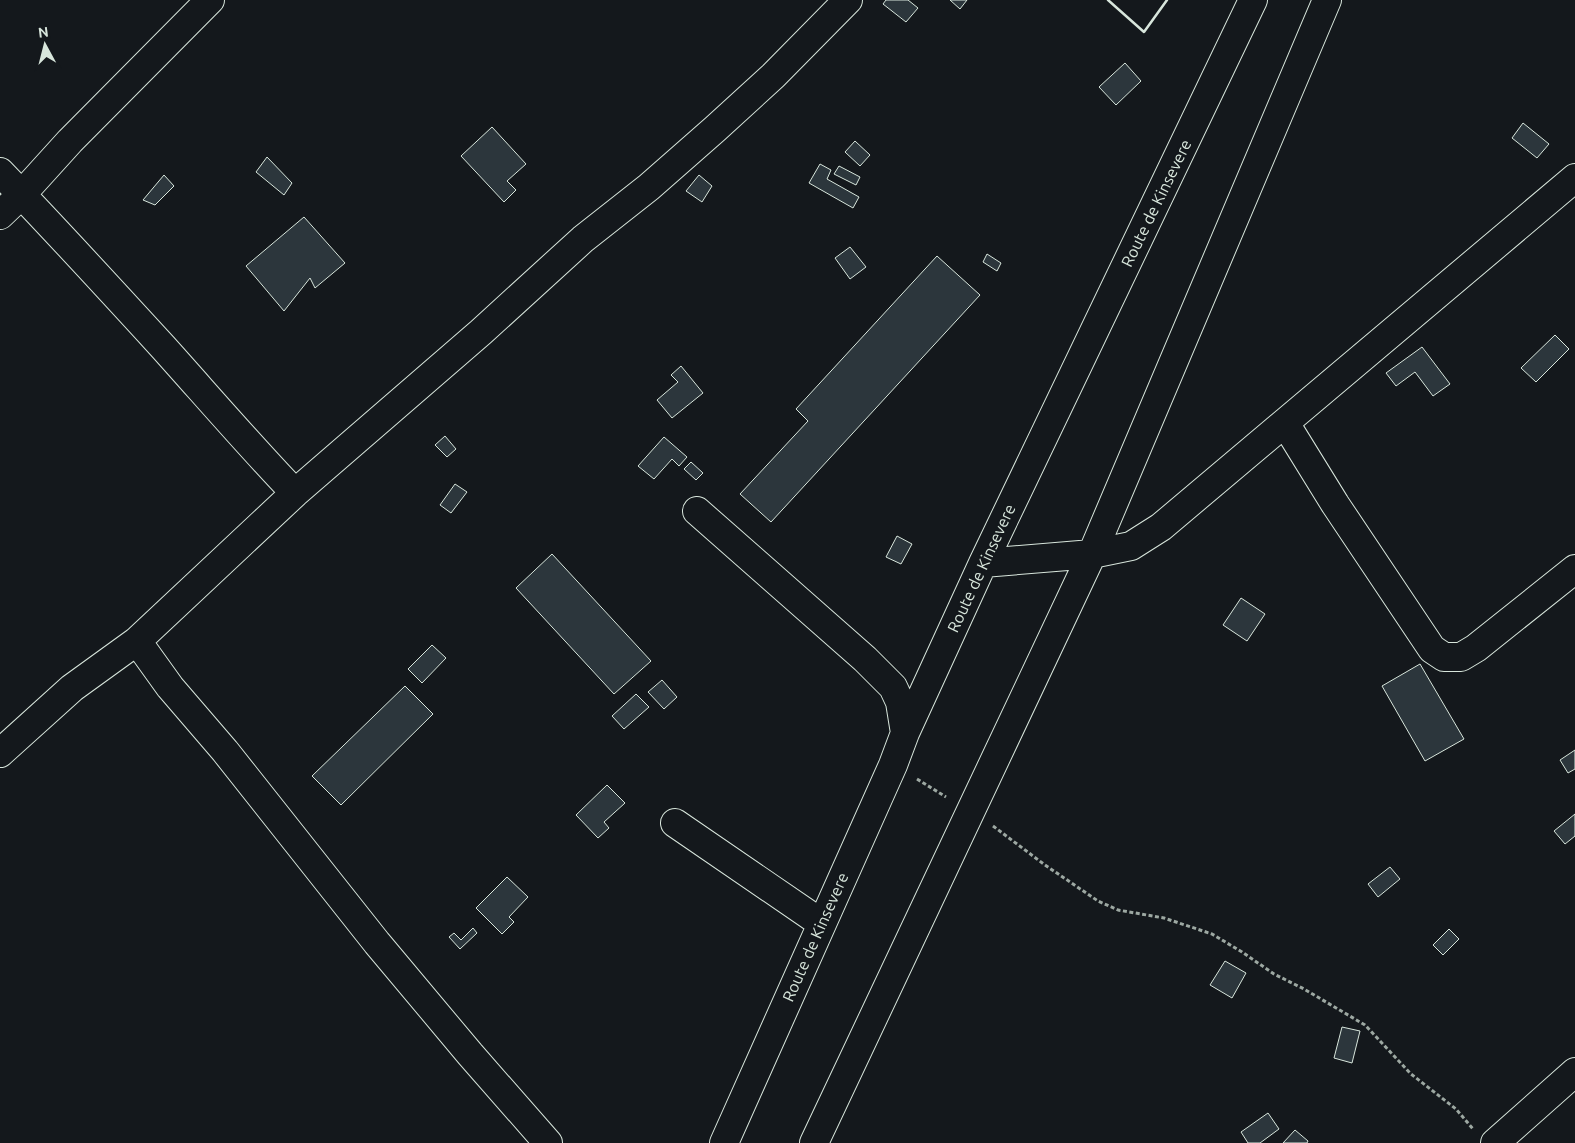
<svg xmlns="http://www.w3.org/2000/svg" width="1575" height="1143" viewBox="0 0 1575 1143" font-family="Ubuntu,sans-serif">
  <rect width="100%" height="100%" fill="#14181c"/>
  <path fill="#2c363c" stroke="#d8e6dc" d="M 886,0 L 908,0 L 918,8 L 906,22 L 883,4 Z
    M 950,0 L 967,0 L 960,9 Z
    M 1125,63 L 1141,81 L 1116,105 L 1099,87 Z
    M 1523,123 L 1549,144 L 1537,158 L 1512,138 Z
    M 492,127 L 526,164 L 507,181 L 516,190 L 504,202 L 461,156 Z
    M 855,141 L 870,155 L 860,166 L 845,152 Z
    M 267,157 L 292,183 L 284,195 L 256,172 Z
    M 820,164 L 831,170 L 827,179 L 859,197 L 853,208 L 809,183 Z
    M 839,166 L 860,177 L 856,185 L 834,174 Z
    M 164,175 L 174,186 L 155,205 L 143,200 Z
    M 699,175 L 712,186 L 702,202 L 686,191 Z
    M 304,217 L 345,263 L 315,288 L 310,278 L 284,311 L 246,266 Z
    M 850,247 L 866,267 L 850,279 L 835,258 Z
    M 987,254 L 1001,263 L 997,271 L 983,262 Z
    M 937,256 L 980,295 L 771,522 L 740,494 L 808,421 L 796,409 Z
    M 1555,335 L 1569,349 L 1536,382 L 1521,368 Z
    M 1422,347 L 1450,384 L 1433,396 L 1415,372 L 1396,386 L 1386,373 Z
    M 681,366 L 703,393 L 672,418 L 657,400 L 678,382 L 671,375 Z
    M 445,436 L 456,449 L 447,457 L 435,445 Z
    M 664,437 L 687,457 L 679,466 L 672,459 L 654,479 L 638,466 Z
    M 691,462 L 703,473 L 696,480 L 684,469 Z
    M 455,484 L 467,492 L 451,513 L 440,505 Z
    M 897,536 L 912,544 L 901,564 L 886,557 Z
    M 552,554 L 651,661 L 614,694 L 516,588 Z
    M 1241,598 L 1265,614 L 1247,641 L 1223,625 Z
    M 432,645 L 446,658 L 422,683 L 408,669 Z
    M 1420,664 L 1464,739 L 1425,761 L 1382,686 Z
    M 662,680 L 677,697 L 664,709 L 648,692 Z
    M 405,686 L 433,714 L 341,805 L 312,776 Z
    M 636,694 L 649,707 L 624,729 L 612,716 Z
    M 1575,750 L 1575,769 L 1568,773 L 1560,760 Z
    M 607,785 L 625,803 L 604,822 L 609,828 L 598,838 L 576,815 Z
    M 1575,814 L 1575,836 L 1565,844 L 1554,831 Z
    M 1390,867 L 1400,879 L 1378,897 L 1368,884 Z
    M 507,877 L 528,897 L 509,917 L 514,922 L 502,934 L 476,908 Z
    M 473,928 L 477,933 L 460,949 L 449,937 L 454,933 L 461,940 Z
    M 1449,929 L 1459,939 L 1443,955 L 1433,945 Z
    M 1225,961 L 1246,973 L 1232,998 L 1210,985 Z
    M 1342,1027 L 1360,1031 L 1352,1063 L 1334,1058 Z
    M 1268,1113 L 1279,1129 L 1260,1143 L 1248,1143 L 1241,1132 Z
    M 1295,1130 L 1308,1141 L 1307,1143 L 1283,1143 Z"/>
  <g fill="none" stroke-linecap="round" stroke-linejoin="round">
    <defs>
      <path id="minor" d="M 0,172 C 55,229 109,288 163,347 C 207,396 249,445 295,493
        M 0,215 L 22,194 L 70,141 L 210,0
        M 1285,423 L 1335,504 L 1432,649 L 1444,657 L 1461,657 L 1476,648 L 1575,569
        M 697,511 L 865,659 L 893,687 L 900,702 L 905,733
        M 983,563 L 1092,554 L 1131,546 L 1161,527 L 1575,178
        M 137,641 L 170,687 L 225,751 L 377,943 L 470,1054 L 548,1143
        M 0,753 L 72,688 L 137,641 L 295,493 L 481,332 L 583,239 L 649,187 L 715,129 L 773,76 L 848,0
        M 675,823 L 821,923
        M 724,1143 L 893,765 L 905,733 L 983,563 L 1253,0
        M 814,1143 L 1092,554 L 1327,0
        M 1495,1143 L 1575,1072"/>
    </defs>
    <use href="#minor" stroke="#d8e6dc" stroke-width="30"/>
    <path stroke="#9da8a2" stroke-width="3" stroke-dasharray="4 2.5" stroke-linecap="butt" d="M 917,779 L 946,797
      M 993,826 L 1045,865 L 1098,901 L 1118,910 L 1164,918 L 1212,934 L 1242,952 L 1274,974 L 1304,989 L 1365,1025 L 1411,1074 L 1456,1109 L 1473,1129"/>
    <use href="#minor" stroke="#14181c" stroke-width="28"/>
    <path stroke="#d8e6dc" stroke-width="2.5" d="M 1108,0 L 1144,32 L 1167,0"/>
  </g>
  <g text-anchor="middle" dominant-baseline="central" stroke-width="4" stroke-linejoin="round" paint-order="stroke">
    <g font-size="16" fill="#d8e6dc" stroke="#14181c">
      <text transform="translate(1156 203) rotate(-64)">Route de Kinsevere</text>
      <text transform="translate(981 568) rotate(-65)">Route de Kinsevere</text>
      <text transform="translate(815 937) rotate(-66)">Route de Kinsevere</text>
    </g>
  </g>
  <g transform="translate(45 45) rotate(353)" stroke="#14181c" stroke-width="4" paint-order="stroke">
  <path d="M0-4L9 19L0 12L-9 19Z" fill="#d8e6dc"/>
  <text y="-8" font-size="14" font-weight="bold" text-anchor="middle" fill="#d8e6dc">N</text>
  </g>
</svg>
